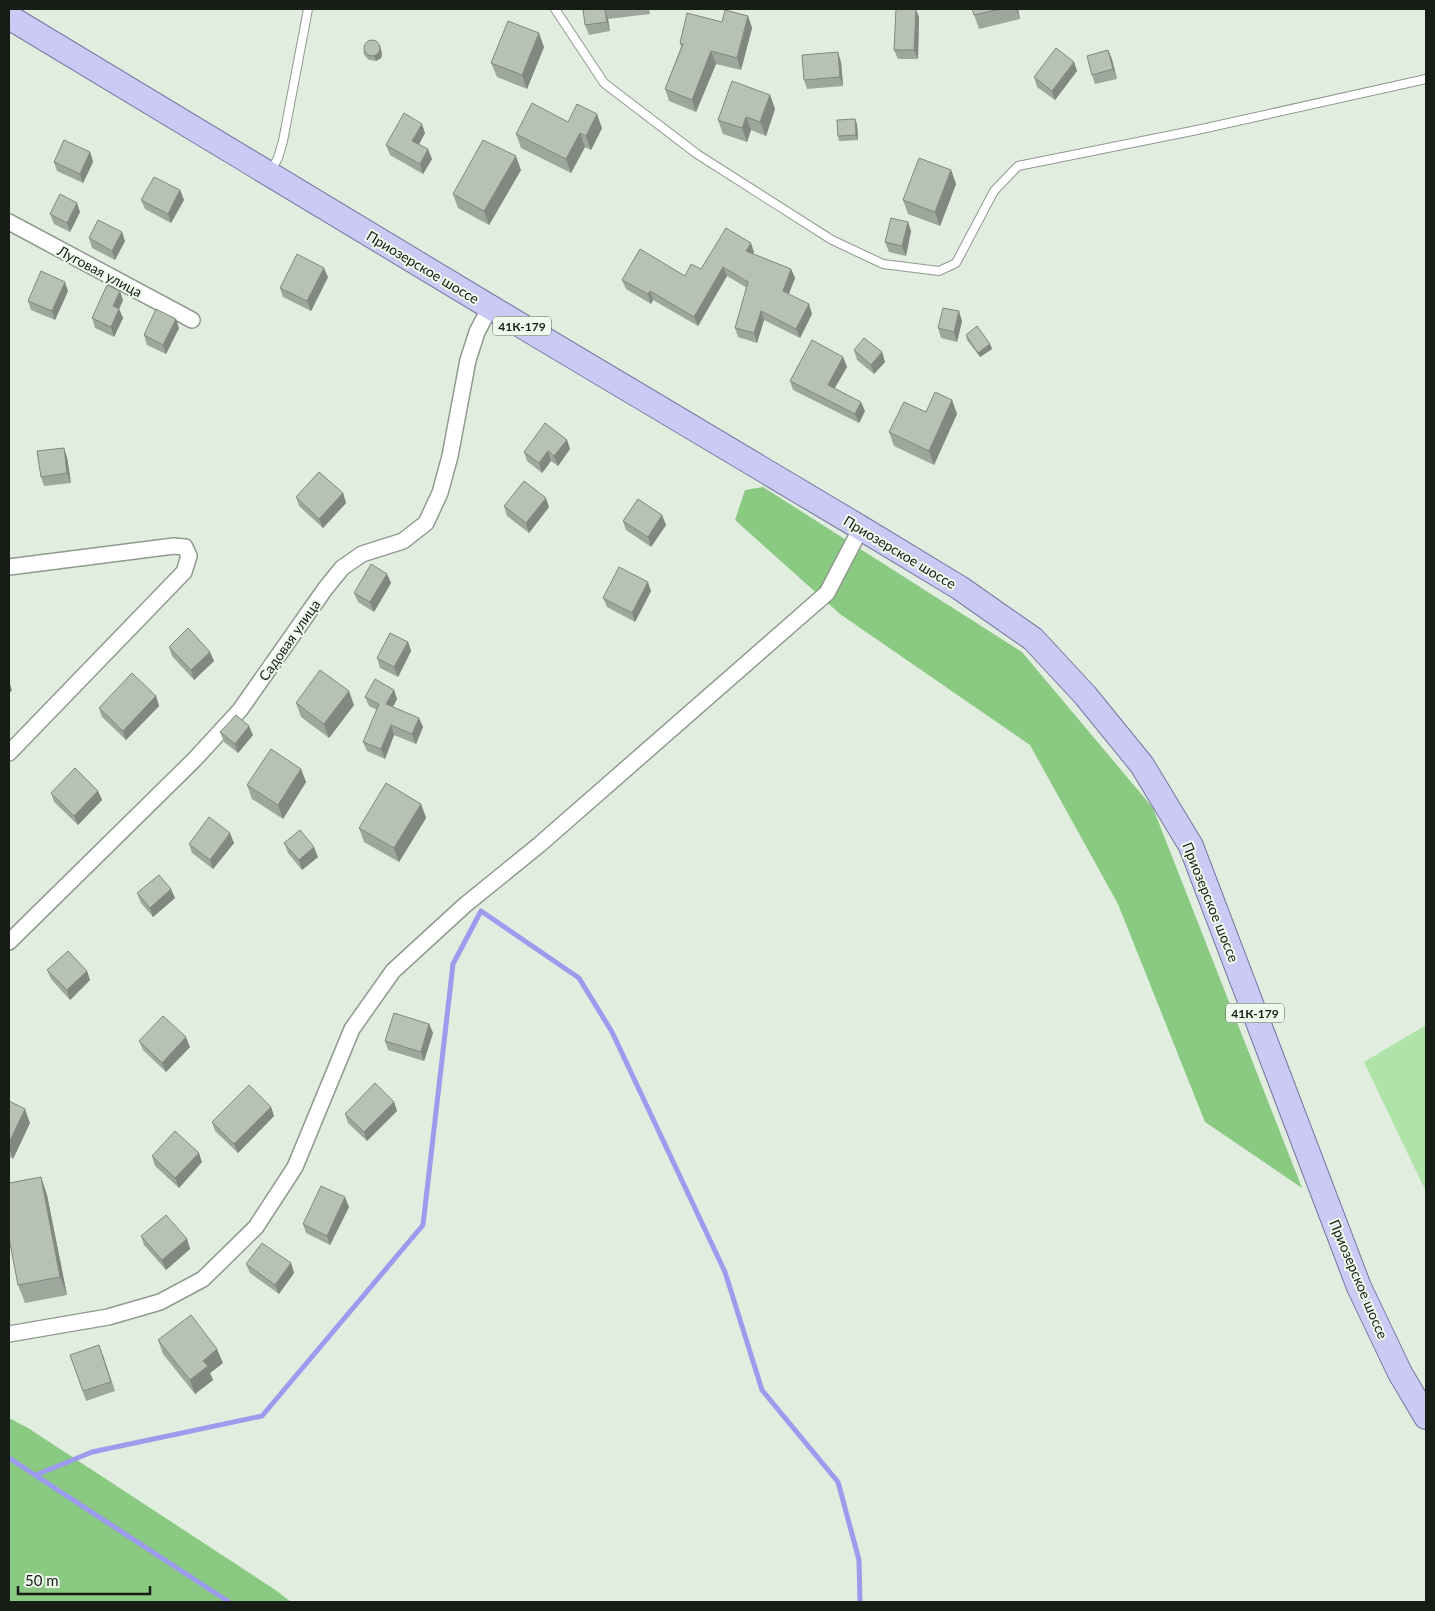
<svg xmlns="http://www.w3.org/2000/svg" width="1435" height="1611" viewBox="0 0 1435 1611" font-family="Lato,sans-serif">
  <rect width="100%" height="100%" fill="#e1eddf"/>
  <path fill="#b0e3a9" d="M 1426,1025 L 1426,1192 L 1364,1062 Z"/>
  <path fill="#89c981" d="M 763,487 L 1022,652 L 1153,808 L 1302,1188 L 1205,1122 L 1118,904 L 1030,745 L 840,614 L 735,520 L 745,490 Z
    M 9,1418 L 28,1428 L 277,1591 L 291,1602 L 9,1602 Z"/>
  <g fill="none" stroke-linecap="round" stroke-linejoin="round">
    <path stroke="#9c9bee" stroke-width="5" d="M 9,1458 L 229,1602
      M 36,1475 L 92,1452 L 262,1416 L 423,1225 L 453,964 L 481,911 L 579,978 L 612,1032 L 725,1272 L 762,1390 L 838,1482 L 859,1560 L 860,1602"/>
    <defs>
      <path id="lane" d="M 555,9 L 604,83 L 697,154 L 832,240 L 883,264 L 939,271 L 956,263 L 994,191 L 1018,166 L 1197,130 L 1426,79
        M 270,172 L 278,158 L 283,141 L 308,9"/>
      <path id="street" d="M 9,222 L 192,320
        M 9,567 L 174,546 L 185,547 L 189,556 L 184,572 L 9,753
        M 9,942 L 194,760 L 240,710 L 325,589 L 342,568 L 362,554 L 403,541 L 426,523 L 440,493 L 450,456 L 468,360 L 477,332 L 490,307
        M 9,1334 L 108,1317 L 160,1302 L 203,1279 L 256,1227 L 295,1167 L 352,1029 L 393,971 L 465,905 L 539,845 L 827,593 L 861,528"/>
      <path id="primary" d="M 9,17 L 490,307 L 861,528 L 960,588 L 1033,639 L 1085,695 L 1142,765 L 1191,846 L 1359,1287 L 1400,1373 L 1426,1417"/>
    </defs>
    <use href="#lane" stroke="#8f9b8e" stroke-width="10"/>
    <use href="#street" stroke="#8f9b8e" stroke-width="18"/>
    <use href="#primary" stroke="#7576a2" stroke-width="26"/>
    <use href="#lane" stroke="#fff" stroke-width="8"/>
    <use href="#street" stroke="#fff" stroke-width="15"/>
    <use href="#primary" stroke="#cacaf4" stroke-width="24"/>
  </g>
  <path fill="#9da79c" d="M 583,9 L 649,9 L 650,14 L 608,19 L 610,31 L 589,35 L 585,25 Z
    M 972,9 L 1018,9 L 1020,19 L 979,29 Z
    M 748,16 L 752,28 L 741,70 L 716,64 L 696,112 L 669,101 L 665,89 L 681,47 L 680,43 L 722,22 Z
    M 919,17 L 918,59 L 898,59 L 894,50 Z
    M 544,47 L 527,89 L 497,77 L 491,63 Z
    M 1108,50 L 1117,79 L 1095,84 L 1092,75 Z
    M 363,51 L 382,54 L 381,58 L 376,61 L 369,60 L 365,56 Z
    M 841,62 L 843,86 L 807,89 L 804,80 Z
    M 1074,62 L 1077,71 L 1055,100 L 1037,87 L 1034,77 Z
    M 770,95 L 775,109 L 766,136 L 751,130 L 747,142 L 723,134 L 718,120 Z
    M 568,122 L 602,128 L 591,150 L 585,147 L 571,173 L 521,148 L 516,134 Z
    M 857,124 L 858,140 L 839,141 L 838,136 Z
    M 425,133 L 419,144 L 432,159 L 423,174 L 390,155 L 386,145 Z
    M 90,152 L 93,162 L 83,183 L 57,171 L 54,162 Z
    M 521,170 L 489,225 L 458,208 L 453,194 Z
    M 951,170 L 956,184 L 940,226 L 908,214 L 903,200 Z
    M 180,190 L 184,200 L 171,223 L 145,209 L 141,200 Z
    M 80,212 L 70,232 L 54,224 L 50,214 Z
    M 908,222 L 911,231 L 906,256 L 889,252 L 885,242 Z
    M 89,238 L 125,241 L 115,260 L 92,248 Z
    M 754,252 L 753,254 L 791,269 L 795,278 L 789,294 L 812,314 L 800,338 L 764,320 L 757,343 L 738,337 L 735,328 L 747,288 L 727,276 L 698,326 L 653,300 L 651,304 L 626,289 L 622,280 L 685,276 L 701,269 Z
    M 328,277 L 311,311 L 283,297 L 280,288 Z
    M 68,291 L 55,320 L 31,310 L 28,301 Z
    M 123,300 L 119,309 L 123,318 L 114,337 L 95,328 L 92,318 Z
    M 962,321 L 957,342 L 941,338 L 938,328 Z
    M 179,328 L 166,354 L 147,345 L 144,335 Z
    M 966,335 L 990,344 L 992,349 L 980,357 L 967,340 Z
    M 854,350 L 882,352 L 885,362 L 874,374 L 857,360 Z
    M 843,357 L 847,367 L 835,388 L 865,411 L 859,423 L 793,390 L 790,381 Z
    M 952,400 L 957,414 L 934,465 L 894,446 L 889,432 L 926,412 Z
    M 567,440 L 570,449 L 558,466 L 551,461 L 542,473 L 527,461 L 524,452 Z
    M 67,457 L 71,483 L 44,486 L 41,477 Z
    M 343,493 L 346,503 L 323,528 L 299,506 L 296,497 Z
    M 504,506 L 549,507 L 529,533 L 507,516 Z
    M 623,521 L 666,525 L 651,547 L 626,530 Z
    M 387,574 L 391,583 L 374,612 L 358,602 L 354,593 Z
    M 651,591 L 635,622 L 607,607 L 603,598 Z
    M 408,642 L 411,651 L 398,677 L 380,668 L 377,658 Z
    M 169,647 L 210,652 L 214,661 L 194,680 L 172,656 Z
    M 394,690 L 397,699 L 393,707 L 419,718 L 423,727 L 416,744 L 394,735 L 385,759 L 367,751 L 363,742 L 377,710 L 369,706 L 365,697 Z
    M 156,696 L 159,706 L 126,740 L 102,717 L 99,708 Z
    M 296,703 L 354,705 L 329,738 L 301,717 Z
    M 220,732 L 253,735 L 238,753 L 224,742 Z
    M 301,769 L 306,782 L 283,819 L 252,799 L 247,785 Z
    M 98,791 L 102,800 L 78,825 L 54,802 L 51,793 Z
    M 421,804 L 426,818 L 399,862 L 364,842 L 359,828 Z
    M 234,843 L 213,869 L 192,853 L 189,844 Z
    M 284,843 L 318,857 L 302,870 L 288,853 Z
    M 137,893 L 175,898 L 153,917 L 141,903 Z
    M 47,970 L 87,971 L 90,980 L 70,1000 L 51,979 Z
    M 429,1024 L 433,1033 L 424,1061 L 388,1050 L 385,1041 Z
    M 139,1041 L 190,1047 L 166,1072 L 143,1050 Z
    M 9,1101 L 30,1123 L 13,1159 L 9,1156 Z
    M 394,1102 L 397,1111 L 367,1141 L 348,1123 L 345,1114 Z
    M 271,1107 L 274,1116 L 238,1153 L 215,1131 L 212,1122 Z
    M 152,1156 L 202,1162 L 179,1188 L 155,1166 Z
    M 41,1177 L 47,1195 L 67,1295 L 25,1303 L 18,1285 Z
    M 349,1207 L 330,1245 L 306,1233 L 303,1224 Z
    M 141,1236 L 187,1239 L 190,1249 L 166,1270 L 144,1245 Z
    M 291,1263 L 294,1273 L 279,1294 L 250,1273 L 246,1264 Z
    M 158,1340 L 223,1363 L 210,1373 L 213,1380 L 195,1394 L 163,1354 Z
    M 70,1355 L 103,1355 L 115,1391 L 86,1401 Z"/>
  <path fill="#80887f" d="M 916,9 L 919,17 L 918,59 L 914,50 Z
    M 1016,9 L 1018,9 L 1020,19 Z
    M 605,10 L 608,19 L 610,31 L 607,22 Z
    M 748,16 L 752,28 L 741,70 L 737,58 Z
    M 539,33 L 544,47 L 527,89 L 522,75 Z
    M 380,45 L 382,54 L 381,58 L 376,61 L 374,56 Z
    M 1108,50 L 1112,59 L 1117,79 L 1113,69 Z
    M 711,51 L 716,64 L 696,112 L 692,100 Z
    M 838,52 L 841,62 L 843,86 L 840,77 Z
    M 1074,62 L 1077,71 L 1055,100 L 1052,91 Z
    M 770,95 L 775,109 L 766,136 L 760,122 Z
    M 597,114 L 602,128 L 591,150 L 586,136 Z
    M 746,117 L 751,130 L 747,142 L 742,128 Z
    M 855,119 L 857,124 L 858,140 L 856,135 Z
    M 422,124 L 425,133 L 416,150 L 412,141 Z
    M 580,133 L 585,147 L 571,173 L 566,159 Z
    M 428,149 L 432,159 L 423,174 L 420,164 Z
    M 90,152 L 93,162 L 83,183 L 80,174 Z
    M 516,156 L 521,170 L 489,225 L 484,211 Z
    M 951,170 L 956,184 L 940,226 L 935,212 Z
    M 180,190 L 184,200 L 171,223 L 168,214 Z
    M 77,203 L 80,212 L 70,232 L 67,223 Z
    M 908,222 L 911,231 L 906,256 L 902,246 Z
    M 122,232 L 125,241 L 115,260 L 112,251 Z
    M 751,243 L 754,252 L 749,261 L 746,251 Z
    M 723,267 L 727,276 L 698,326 L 694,317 Z
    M 324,268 L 328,277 L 311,311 L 307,301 Z
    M 791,269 L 795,278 L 786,300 L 783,291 Z
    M 65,282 L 68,291 L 55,320 L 52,311 Z
    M 120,291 L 123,300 L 119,309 L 123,318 L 114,337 L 111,327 L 113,306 Z
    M 650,291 L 653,300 L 651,304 L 648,294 Z
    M 809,304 L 812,314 L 800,338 L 796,329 Z
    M 761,311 L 764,320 L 757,343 L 754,333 Z
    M 959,311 L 962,321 L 957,342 L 954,332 Z
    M 176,319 L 179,328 L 166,354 L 163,345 Z
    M 990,344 L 992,349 L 980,357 L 978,353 Z
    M 882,352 L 885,362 L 874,374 L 871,365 Z
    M 843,357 L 847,367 L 831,394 L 828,385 Z
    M 952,400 L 957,414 L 934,465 L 929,451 Z
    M 861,402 L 865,411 L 859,423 L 855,414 Z
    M 567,440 L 570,449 L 558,466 L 554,456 Z
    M 64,448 L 67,457 L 71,483 L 67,473 Z
    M 548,451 L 551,461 L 542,473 L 539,463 Z
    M 343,493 L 346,503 L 323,528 L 319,519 Z
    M 546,498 L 549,507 L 529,533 L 526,523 Z
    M 662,515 L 666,525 L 651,547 L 648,537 Z
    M 387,574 L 391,583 L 374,612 L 370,602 Z
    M 648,582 L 651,591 L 635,622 L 632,613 Z
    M 408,642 L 411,651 L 398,677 L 394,667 Z
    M 210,652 L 214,661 L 194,680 L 191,670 Z
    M 9,681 L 12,690 L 9,694 Z
    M 394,690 L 397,699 L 389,713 L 386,704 Z
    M 349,691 L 354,705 L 329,738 L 324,724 Z
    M 156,696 L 159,706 L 126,740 L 123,731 Z
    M 419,718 L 423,727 L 416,744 L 412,734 Z
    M 391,725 L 394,735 L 385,759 L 381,749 Z
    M 249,726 L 253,735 L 238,753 L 235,744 Z
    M 301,769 L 306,782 L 283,819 L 278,805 Z
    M 98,791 L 102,800 L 78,825 L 74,816 Z
    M 421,804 L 426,818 L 399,862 L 394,848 Z
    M 230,833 L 234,843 L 213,869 L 210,860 Z
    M 314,847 L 318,857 L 302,870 L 299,860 Z
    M 171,889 L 175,898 L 153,917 L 150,908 Z
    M 87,971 L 90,980 L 70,1000 L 67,990 Z
    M 429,1024 L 433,1033 L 424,1061 L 421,1052 Z
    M 186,1037 L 190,1047 L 166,1072 L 162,1063 Z
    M 394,1102 L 397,1111 L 367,1141 L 364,1132 Z
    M 271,1107 L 274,1116 L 238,1153 L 234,1144 Z
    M 25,1109 L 30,1123 L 13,1159 L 9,1146 L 9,1143 Z
    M 199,1153 L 202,1162 L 179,1188 L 175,1178 Z
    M 41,1177 L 47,1195 L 67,1295 L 60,1277 Z
    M 345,1197 L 349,1207 L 330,1245 L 327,1236 Z
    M 187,1239 L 190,1249 L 166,1270 L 162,1260 Z
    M 291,1263 L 294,1273 L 279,1294 L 275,1285 Z
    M 217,1349 L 223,1363 L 210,1373 L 213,1380 L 195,1394 L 190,1380 L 203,1361 Z"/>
  <path fill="#b7c2b5" stroke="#80887f" d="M 583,9 L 612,9 L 605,10 L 607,22 L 585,25 Z
    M 896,9 L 916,9 L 914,50 L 894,50 Z
    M 972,9 L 1001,9 L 974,15 Z
    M 725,10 L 748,16 L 737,58 L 711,51 L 692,100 L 665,89 L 683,44 L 680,43 L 687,13 L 722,22 Z
    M 508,21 L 539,33 L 522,75 L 491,63 Z
    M364 48a8 8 0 1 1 16 0a8 8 0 1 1-16 0Z
    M 1056,48 L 1074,62 L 1052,91 L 1034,77 Z
    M 1108,50 L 1113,69 L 1092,75 L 1087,56 Z
    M 838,52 L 840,77 L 804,80 L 802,55 Z
    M 732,81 L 770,95 L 760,122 L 746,117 L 742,128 L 718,120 Z
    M 532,103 L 568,122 L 577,104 L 597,114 L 586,136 L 580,133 L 566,159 L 516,134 Z
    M 404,113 L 422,124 L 412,141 L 428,149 L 420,164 L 386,145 Z
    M 855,119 L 856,135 L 838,136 L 837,120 Z
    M 64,140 L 90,152 L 80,174 L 54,162 Z
    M 483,140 L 516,156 L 484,211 L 453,194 Z
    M 919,158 L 951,170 L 935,212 L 903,200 Z
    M 154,177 L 180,190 L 168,214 L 141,200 Z
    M 60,194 L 77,203 L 67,223 L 50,214 Z
    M 891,218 L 908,222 L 902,246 L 885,242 Z
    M 98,220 L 122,232 L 112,251 L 89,238 Z
    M 726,228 L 751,243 L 746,251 L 791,269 L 783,291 L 809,304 L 796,329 L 761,311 L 754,333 L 735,328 L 748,282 L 723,267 L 694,317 L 650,291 L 648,294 L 622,280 L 640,249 L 685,276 L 691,264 L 701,269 Z
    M 297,254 L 324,268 L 307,301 L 280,288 Z
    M 41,271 L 65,282 L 52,311 L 28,301 Z
    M 107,285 L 120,291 L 113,306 L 119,309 L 111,327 L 92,318 Z
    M 943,308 L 959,311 L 954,332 L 938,328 Z
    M 156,309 L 176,319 L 163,345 L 144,335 Z
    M 977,326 L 990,344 L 978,353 L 966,335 Z
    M 864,338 L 882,352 L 871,365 L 854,350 Z
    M 812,340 L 843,357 L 828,385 L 861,402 L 855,414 L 790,381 Z
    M 935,392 L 952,400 L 929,451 L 889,432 L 904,402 L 926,412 Z
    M 545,423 L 567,440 L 554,456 L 548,451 L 539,463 L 524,452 Z
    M 64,448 L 67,473 L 41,477 L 37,451 Z
    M 319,472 L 343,493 L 319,519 L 296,497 Z
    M 524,481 L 546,498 L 526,523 L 504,506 Z
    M 638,499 L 662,515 L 648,537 L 623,521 Z
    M 371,564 L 387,574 L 370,602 L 354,593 Z
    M 619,567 L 648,582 L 632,613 L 603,598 Z
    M 188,628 L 210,652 L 191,670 L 169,647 Z
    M 390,633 L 408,642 L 394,667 L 377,658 Z
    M 320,670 L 349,691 L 324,724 L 296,703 Z
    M 132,673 L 156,696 L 123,731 L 99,708 Z
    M 375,679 L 394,690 L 386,704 L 419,718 L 412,734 L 391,725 L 381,749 L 363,742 L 379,704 L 365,697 Z
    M 236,715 L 249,726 L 235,744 L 220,732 Z
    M 271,749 L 301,769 L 278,805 L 247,785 Z
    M 75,768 L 98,791 L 74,816 L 51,793 Z
    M 386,783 L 421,804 L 394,848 L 359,828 Z
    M 209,817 L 230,833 L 210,860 L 189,844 Z
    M 300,830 L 314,847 L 299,860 L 284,843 Z
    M 159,875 L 171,889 L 150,908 L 137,893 Z
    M 68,951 L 87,971 L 67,990 L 47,970 Z
    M 394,1013 L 429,1024 L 421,1052 L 385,1041 Z
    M 163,1016 L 186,1037 L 162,1063 L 139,1041 Z
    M 375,1083 L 394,1102 L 364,1132 L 345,1114 Z
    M 249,1085 L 271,1107 L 234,1144 L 212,1122 Z
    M 9,1101 L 25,1109 L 9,1143 Z
    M 175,1131 L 199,1153 L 175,1178 L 152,1156 Z
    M 41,1177 L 60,1277 L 18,1285 L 9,1238 L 9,1183 Z
    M 321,1186 L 345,1197 L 327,1236 L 303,1224 Z
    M 166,1215 L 187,1239 L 162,1260 L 141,1236 Z
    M 262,1243 L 291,1263 L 275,1285 L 246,1264 Z
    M 191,1315 L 217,1349 L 203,1361 L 208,1366 L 190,1380 L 158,1340 Z
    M 99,1345 L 111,1382 L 83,1391 L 70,1355 Z"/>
  <g text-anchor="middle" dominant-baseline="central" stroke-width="4" stroke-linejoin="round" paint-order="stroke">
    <g fill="#eefaec" stroke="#585f57" stroke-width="1">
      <rect x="493" y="316.5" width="58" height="19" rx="4"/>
      <rect x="1226" y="1003.5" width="58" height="19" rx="4"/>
    </g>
    <g font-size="12" font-weight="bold" fill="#181c17">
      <text x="522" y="326">41К-179</text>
      <text x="1255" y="1013">41К-179</text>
    </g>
    <g font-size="14" fill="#181c17" stroke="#eefaec">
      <text transform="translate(423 267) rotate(31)">Приозерское шоссе</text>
      <text transform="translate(100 271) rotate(28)">Луговая улица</text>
      <text transform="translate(900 552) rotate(31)">Приозерское шоссе</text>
      <text transform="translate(289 640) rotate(-55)">Садовая улица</text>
      <text transform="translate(1211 902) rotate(68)">Приозерское шоссе</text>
      <text transform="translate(1359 1279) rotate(67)">Приозерское шоссе</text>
    </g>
  </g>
  <rect width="1435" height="1611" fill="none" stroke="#181c17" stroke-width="20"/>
  <path d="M18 1586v8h132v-8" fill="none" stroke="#181c17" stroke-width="2.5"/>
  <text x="25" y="1586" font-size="15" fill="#181c17" stroke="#eefaec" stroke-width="4" paint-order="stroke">50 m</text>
</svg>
